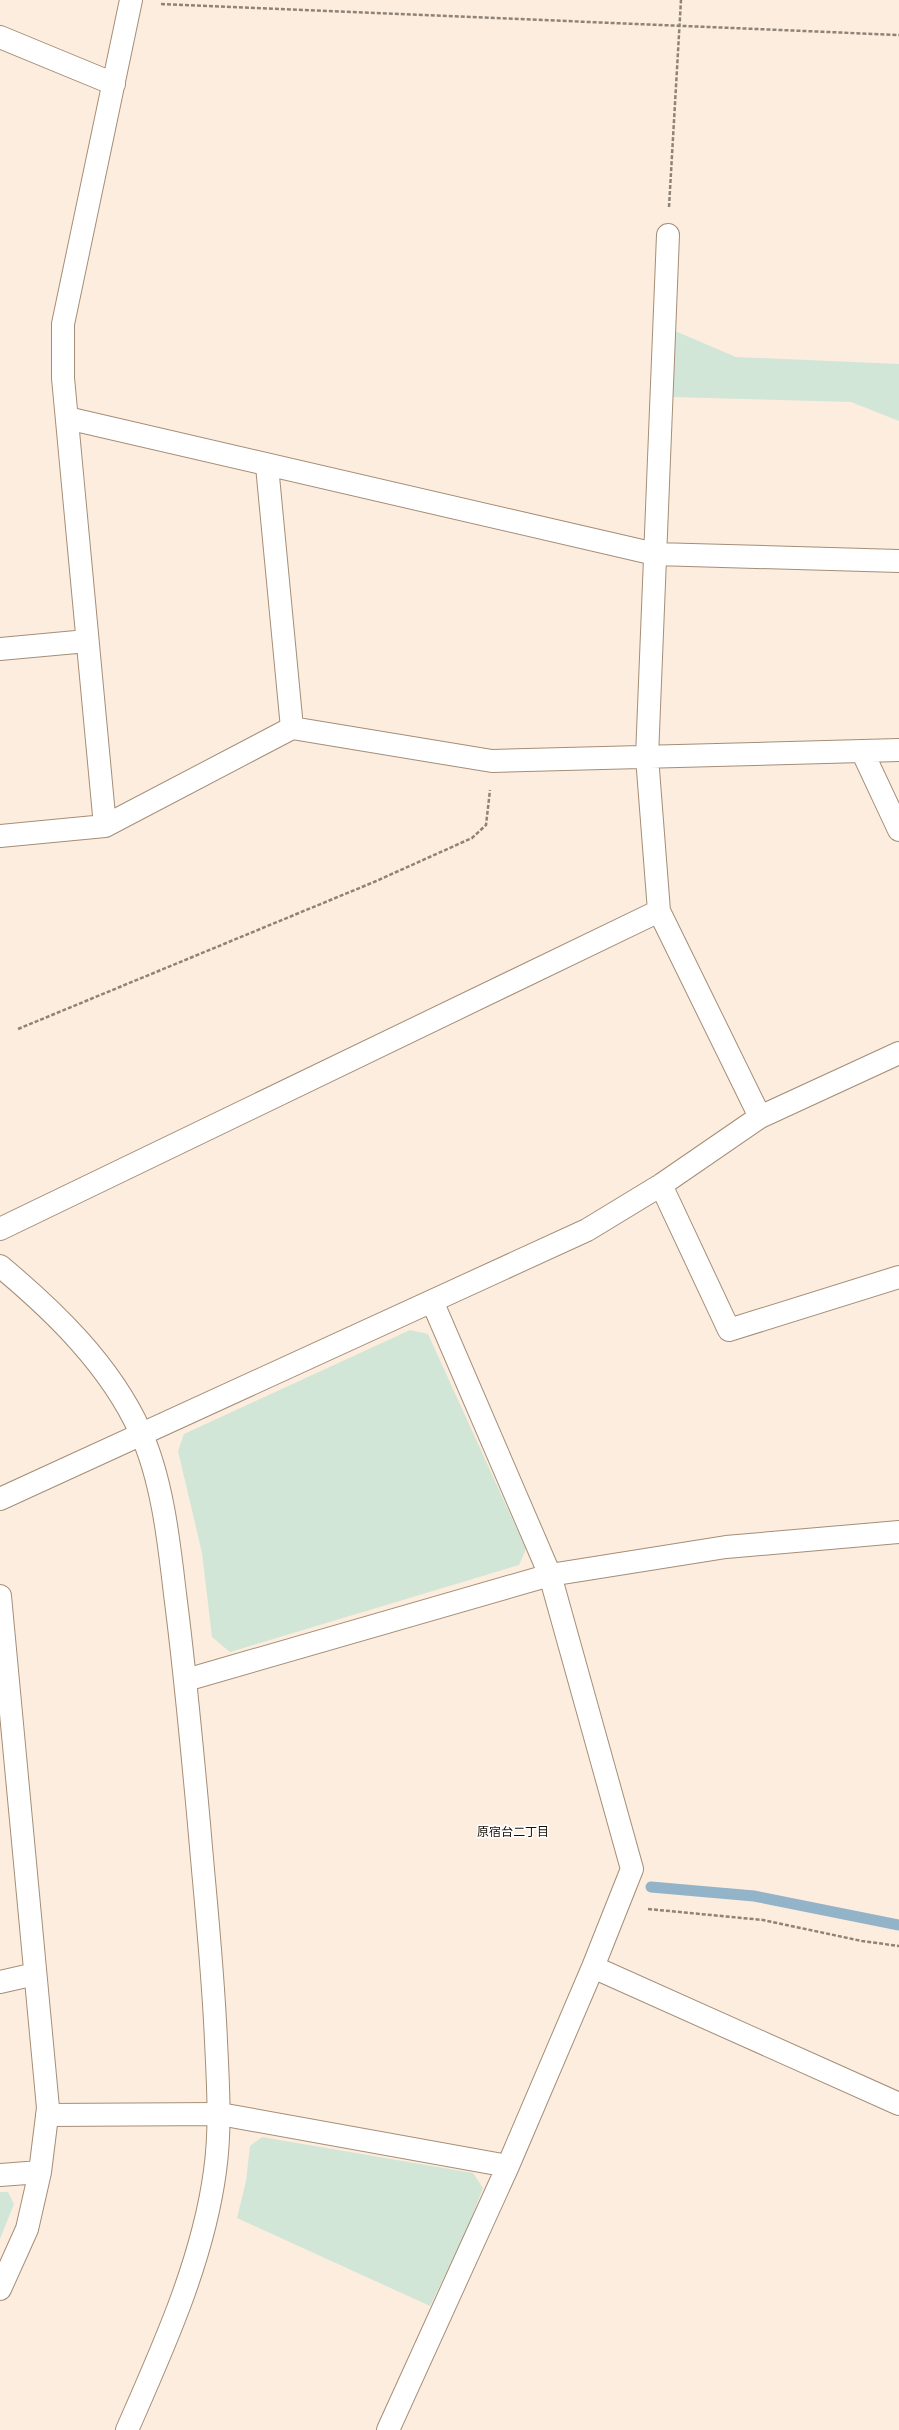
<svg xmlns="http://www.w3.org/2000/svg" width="899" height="2430" viewBox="0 0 899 2430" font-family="Commissioner,'Noto Sans JP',sans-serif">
  <rect width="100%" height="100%" fill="#fceddf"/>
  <path fill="#d2e6d7" d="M 675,331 L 736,357 L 899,364 L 899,421 L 851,402 L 671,397 Z
    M 410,1330 L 428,1334 L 526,1549 L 519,1565 L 230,1652 L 212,1637 L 202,1553 L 178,1451 L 184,1434 Z
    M 262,2137 L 473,2173 L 483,2188 L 465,2234 L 430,2306 L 237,2218 L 246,2181 L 250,2146 Z
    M 0,2192 L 8,2192 L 14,2204 L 0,2239 Z"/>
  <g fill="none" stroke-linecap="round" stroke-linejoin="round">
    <path stroke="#92b3c8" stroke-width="11" d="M 651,1887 L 754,1896 L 899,1925"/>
    <defs>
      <path id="street" d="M 0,37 L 114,84
        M 668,235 L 647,757 L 659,911 L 760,1117
        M 67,418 L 655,554 L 899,561
        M 267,466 L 292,728
        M 0,649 L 87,641
        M 862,751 L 899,830
        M 105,826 L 63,378 L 63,324 L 131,0
        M 0,836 L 105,826 L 292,728 L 492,761 L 899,750
        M 661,1185 L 729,1330 L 899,1277
        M 0,1229 L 659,911
        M 432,1301 L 550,1575 L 632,1869 L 593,1967 L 508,2166
        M 0,1499 L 587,1230 L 661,1185 L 760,1117 L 899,1053
        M 0,1596 L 48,2108 L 40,2172 L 27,2229 L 0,2289
        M 186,1680 L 550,1575 L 726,1547 L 899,1532
        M 593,1967 L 899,2104
        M 0,1982 L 35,1974
        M 47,2115 L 220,2114 L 508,2166 L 388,2430
        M 0,2175 L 40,2172"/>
      <path id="secondary" d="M 0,1266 C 54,1311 110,1365 140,1431 C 162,1478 169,1542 175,1594 C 185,1671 192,1747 199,1824 C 205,1896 213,1968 216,2041 C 218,2084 221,2128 215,2171 C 203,2261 163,2348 127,2430"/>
    </defs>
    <use href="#street" stroke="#a48e77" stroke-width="24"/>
    <use href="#secondary" stroke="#a48e77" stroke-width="24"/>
    <path stroke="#8f8378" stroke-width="2.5" stroke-dasharray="4 2" stroke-linecap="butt" d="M 161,4 L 899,35
      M 669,207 L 681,0
      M 18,1029 L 374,882 L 472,838 L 486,825 L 490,790
      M 648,1909 L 763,1920 L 862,1941 L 899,1946"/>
    <use href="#street" stroke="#fff" stroke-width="22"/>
    <use href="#secondary" stroke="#fff" stroke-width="22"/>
  </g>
  <g text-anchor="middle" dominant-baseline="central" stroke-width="3" stroke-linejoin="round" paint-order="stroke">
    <g font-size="12" fill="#170f07" stroke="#fff">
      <text x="513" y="1831">原宿台二丁目</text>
    </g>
  </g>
</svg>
